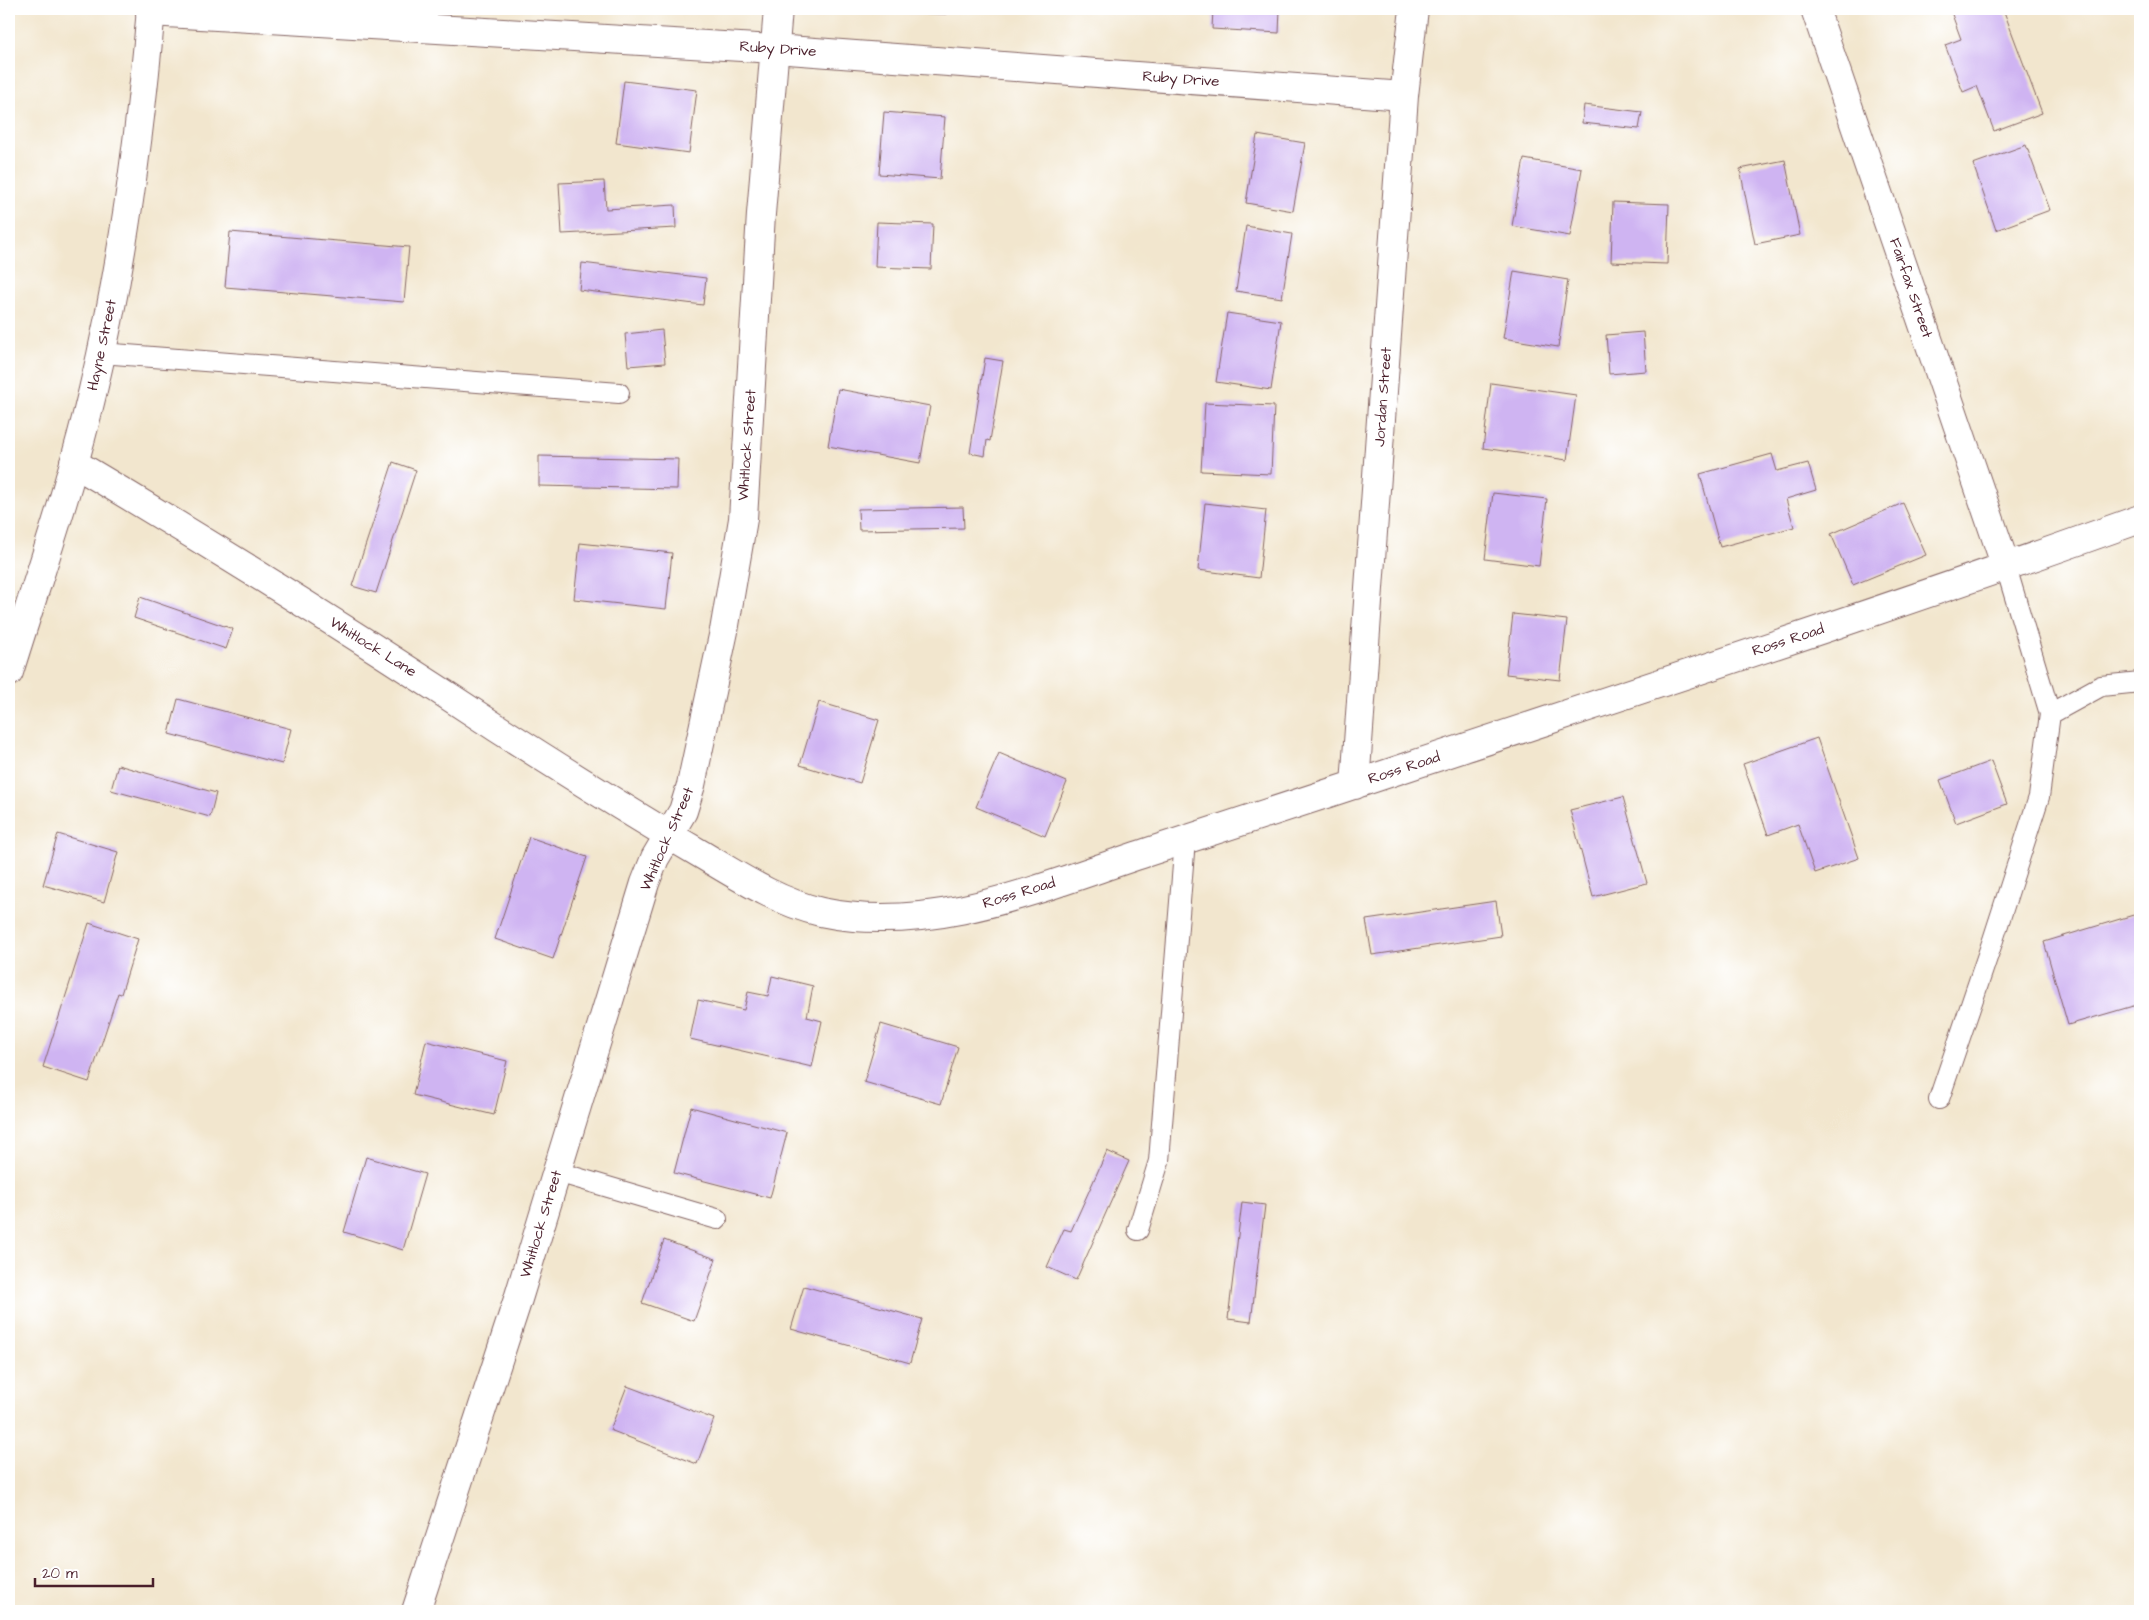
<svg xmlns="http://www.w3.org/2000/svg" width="2149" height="1620" viewBox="0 0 2149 1620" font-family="'Architects Daughter',sans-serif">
  <rect width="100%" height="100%" fill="#fff"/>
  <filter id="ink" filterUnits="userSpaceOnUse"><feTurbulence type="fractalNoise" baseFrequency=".02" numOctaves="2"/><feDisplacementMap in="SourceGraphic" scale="10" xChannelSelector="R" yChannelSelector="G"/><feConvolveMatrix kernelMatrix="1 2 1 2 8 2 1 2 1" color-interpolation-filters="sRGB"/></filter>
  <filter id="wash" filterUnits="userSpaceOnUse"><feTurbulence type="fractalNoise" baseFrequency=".0096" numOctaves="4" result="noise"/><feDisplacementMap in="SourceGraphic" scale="20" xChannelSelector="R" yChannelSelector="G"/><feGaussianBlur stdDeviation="1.12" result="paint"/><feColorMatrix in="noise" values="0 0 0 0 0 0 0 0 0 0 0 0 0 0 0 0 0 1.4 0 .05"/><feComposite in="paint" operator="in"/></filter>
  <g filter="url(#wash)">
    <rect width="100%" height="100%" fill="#f2e6ce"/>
    <g id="blocks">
      <path fill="#cfb4f2" d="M 890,9 L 946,9 L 946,14 L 890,13 Z
        M 1213,9 L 1280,9 L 1279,33 L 1212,29 Z
        M 1950,9 L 2003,9 L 2042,113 L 1994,131 L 1977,86 L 1963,92 L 1945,45 L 1961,39 Z
        M 624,81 L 697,90 L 689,153 L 616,143 Z
        M 1584,105 L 1642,112 L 1639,129 L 1582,123 Z
        M 884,112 L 945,117 L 940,179 L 879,174 Z
        M 1257,135 L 1305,143 L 1293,211 L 1246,203 Z
        M 2026,145 L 2050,210 L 1996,230 L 1973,164 Z
        M 1524,159 L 1582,169 L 1570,236 L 1512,226 Z
        M 1785,160 L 1800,235 L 1755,244 L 1740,169 Z
        M 604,181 L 606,209 L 675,205 L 676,228 L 562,234 L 559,183 Z
        M 1613,202 L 1669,204 L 1667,264 L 1611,262 Z
        M 877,222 L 933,224 L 931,269 L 875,267 Z
        M 1246,226 L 1292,234 L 1282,298 L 1236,291 Z
        M 230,232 L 409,247 L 404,302 L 225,287 Z
        M 582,263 L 706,278 L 703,305 L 579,290 Z
        M 1514,271 L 1568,280 L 1558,347 L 1503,338 Z
        M 1227,313 L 1281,321 L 1271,390 L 1216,382 Z
        M 662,330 L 665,363 L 628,366 L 625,334 Z
        M 1643,332 L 1646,371 L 1609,374 L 1606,335 Z
        M 985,358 L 1003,361 L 990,441 L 987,440 L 985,456 L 970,453 Z
        M 1491,383 L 1576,395 L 1567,460 L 1483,448 Z
        M 838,389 L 930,406 L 920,463 L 828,446 Z
        M 1205,403 L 1274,406 L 1271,474 L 1201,471 Z
        M 1772,454 L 1777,471 L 1808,463 L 1816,490 L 1786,499 L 1794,527 L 1720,547 L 1700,474 Z
        M 539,456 L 678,459 L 677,489 L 539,486 Z
        M 393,462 L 416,470 L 376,593 L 352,586 Z
        M 1493,493 L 1547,499 L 1539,566 L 1485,559 Z
        M 1205,503 L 1266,510 L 1259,578 L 1198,570 Z
        M 1903,503 L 1926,555 L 1853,585 L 1831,534 Z
        M 963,507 L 964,528 L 859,530 L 858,509 Z
        M 580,543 L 672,553 L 666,609 L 574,599 Z
        M 140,597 L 233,629 L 226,649 L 134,618 Z
        M 1513,614 L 1567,620 L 1560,680 L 1506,674 Z
        M 178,699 L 291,729 L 282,764 L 169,734 Z
        M 819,702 L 879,720 L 860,783 L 800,765 Z
        M 1817,738 L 1859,858 L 1815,873 L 1798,824 L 1768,835 L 1743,764 Z
        M 999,753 L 1067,782 L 1045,836 L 976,807 Z
        M 1991,761 L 2007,804 L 1956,823 L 1940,780 Z
        M 118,765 L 216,793 L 210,817 L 111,790 Z
        M 1623,797 L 1647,883 L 1593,897 L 1570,810 Z
        M 58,834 L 118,852 L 104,902 L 43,885 Z
        M 529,837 L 587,857 L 553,959 L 495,939 Z
        M 1496,901 L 1501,936 L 1372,955 L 1366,920 Z
        M 2140,913 L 2140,1004 L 2068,1025 L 2044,942 Z
        M 89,923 L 138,939 L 121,994 L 118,993 L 89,1082 L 43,1067 Z
        M 772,976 L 813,986 L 807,1017 L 822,1021 L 812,1067 L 690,1039 L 698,1000 L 744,1010 L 748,992 L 768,996 Z
        M 881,1024 L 958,1047 L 941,1104 L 864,1082 Z
        M 426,1041 L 507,1061 L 494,1115 L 413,1095 Z
        M 691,1107 L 787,1133 L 770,1198 L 674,1173 Z
        M 1107,1151 L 1129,1161 L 1076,1280 L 1047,1267 L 1064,1229 L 1071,1231 Z
        M 366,1157 L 425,1174 L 403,1250 L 344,1232 Z
        M 1242,1202 L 1265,1205 L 1251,1322 L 1228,1319 Z
        M 664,1240 L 716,1259 L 694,1321 L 642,1303 Z
        M 804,1286 L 922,1319 L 910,1363 L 791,1329 Z
        M 627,1386 L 714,1419 L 697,1464 L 610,1430 Z"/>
    </g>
  </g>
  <g filter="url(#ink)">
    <use href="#blocks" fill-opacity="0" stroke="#856564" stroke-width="1"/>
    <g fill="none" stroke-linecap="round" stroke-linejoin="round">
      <defs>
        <path id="lane" d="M 101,353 L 619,393
          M 2006,567 L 2050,714
          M 1939,1099 L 1993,940 L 2039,797 L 2050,714 L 2101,686 L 2140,682
          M 557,1172 L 717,1219
          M 1138,1230 L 1159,1161 L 1185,840"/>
        <path id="street" d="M 1815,9 L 2006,567
          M 150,12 L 775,49 L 1404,96
          M 74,463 C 217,548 358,636 497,728 C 564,771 631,813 699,853 C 738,876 777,902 821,912 C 934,936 1046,885 1151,851 C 1238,823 1324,795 1410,766 C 1654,685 1898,606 2140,519
          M 1355,785 L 1404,96 L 1414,9
          M 416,1611 L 518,1299 L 645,883 L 655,858 L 683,811 L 691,785 L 724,631 L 743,519 L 761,214 L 778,9"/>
        <path id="secondary" d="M 9,672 C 38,578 71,485 93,390 C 123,265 140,136 151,9"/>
      </defs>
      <use href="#lane" stroke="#856564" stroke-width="22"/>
      <use href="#street" stroke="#856564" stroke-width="30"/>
      <use href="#secondary" stroke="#856564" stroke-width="30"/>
      <use href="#lane" stroke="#fff" stroke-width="20"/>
      <use href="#street" stroke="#fff" stroke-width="28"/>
      <use href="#secondary" stroke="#fff" stroke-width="28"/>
    </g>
  </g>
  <g text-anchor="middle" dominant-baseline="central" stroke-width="4" stroke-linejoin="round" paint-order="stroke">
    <g font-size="15" fill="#4a1f2b" stroke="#fff">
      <text transform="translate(778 49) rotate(4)">Ruby Drive</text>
      <text transform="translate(1181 79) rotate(4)">Ruby Drive</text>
      <text transform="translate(1911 288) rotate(71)">Fairfax Street</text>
      <text transform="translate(102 345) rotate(-78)">Hayne Street</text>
      <text transform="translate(1383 397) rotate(-86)">Jordan Street</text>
      <text transform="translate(747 445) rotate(-86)">Whitlock Street</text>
      <text transform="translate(1788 640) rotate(-18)">Ross Road</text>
      <text transform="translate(373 647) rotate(32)">Whitlock Lane</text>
      <text transform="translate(1404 768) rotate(-18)">Ross Road</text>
      <text transform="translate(667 839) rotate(-66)">Whitlock Street</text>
      <text transform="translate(1019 893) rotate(-17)">Ross Road</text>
      <text transform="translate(541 1224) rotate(-73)">Whitlock Street</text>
    </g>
  </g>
  <rect width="2149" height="1620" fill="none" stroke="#fff" stroke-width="30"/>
  <path d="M35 1578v8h118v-8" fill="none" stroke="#4a1f2b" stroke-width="2.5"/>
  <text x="42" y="1578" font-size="15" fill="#4a1f2b" stroke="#ffffff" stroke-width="4" paint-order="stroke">20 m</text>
</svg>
